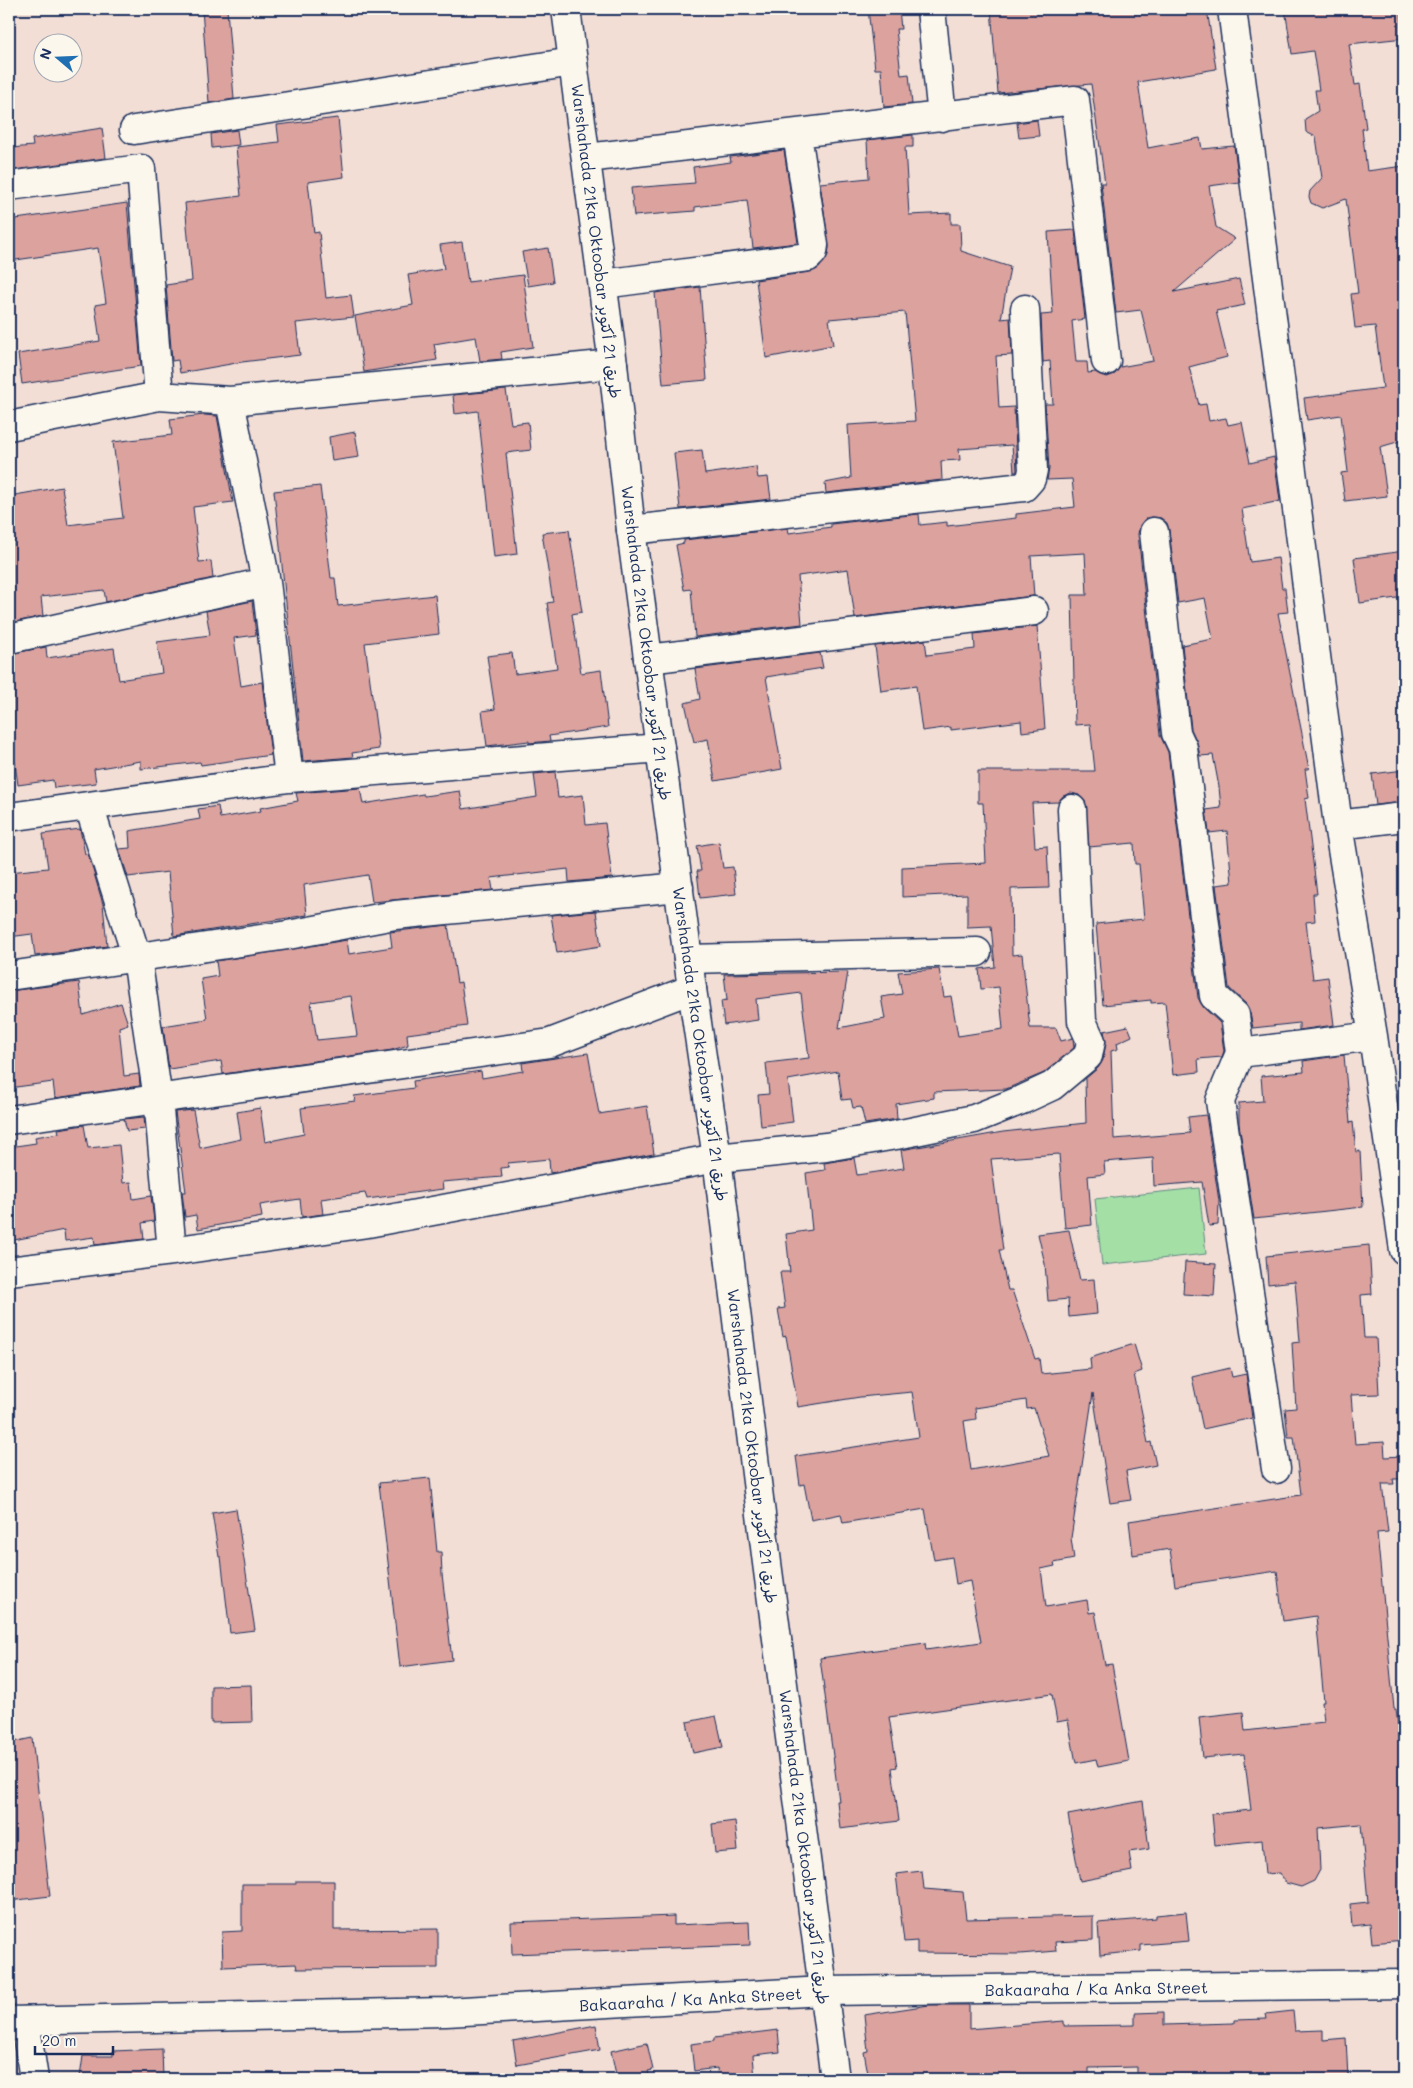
<svg xmlns="http://www.w3.org/2000/svg" width="1413" height="2088" viewBox="0 0 1413 2088" font-family="Mali,'Playpen Sans Arabic',sans-serif">
  <rect width="100%" height="100%" fill="#f2ded5"/>
  <filter id="ink" filterUnits="userSpaceOnUse"><feTurbulence type="fractalNoise" baseFrequency=".02" numOctaves="2"/><feDisplacementMap in="SourceGraphic" scale="10" xChannelSelector="R" yChannelSelector="G"/><feConvolveMatrix kernelMatrix="1 2 1 2 8 2 1 2 1" color-interpolation-filters="sRGB"/></filter>
  <g filter="url(#ink)">
    <path fill="#a4e0a6" stroke="#608882" d="M 1199,1188 L 1206,1254 L 1102,1265 L 1095,1199 Z"/>
    <path fill="#dca29e" stroke="#1b2f5e" fill-rule="evenodd" d="M 202,9 L 227,9 L 234,99 L 209,103 Z
      M 868,9 L 899,9 L 901,29 L 896,29 L 901,75 L 909,74 L 912,104 L 884,107 L 881,69 L 875,69 Z
      M 991,9 L 1207,9 L 1216,69 L 1138,82 L 1148,148 L 1200,138 L 1202,149 L 1234,146 L 1239,182 L 1209,186 L 1216,227 L 1235,239 L 1174,292 L 1239,279 L 1245,305 L 1216,311 L 1227,357 L 1189,367 L 1199,405 L 1206,404 L 1209,421 L 1226,418 L 1228,425 L 1242,422 L 1250,463 L 1274,457 L 1280,501 L 1242,509 L 1250,562 L 1278,558 L 1282,588 L 1285,588 L 1288,612 L 1278,613 L 1309,769 L 1305,769 L 1309,798 L 1305,799 L 1317,894 L 1313,894 L 1315,921 L 1306,922 L 1313,979 L 1328,977 L 1334,1025 L 1299,1030 L 1299,1023 L 1253,1028 L 1250,1013 L 1246,1004 L 1229,988 L 1216,885 L 1232,883 L 1227,831 L 1209,833 L 1206,810 L 1221,808 L 1219,787 L 1213,755 L 1200,756 L 1197,742 L 1191,729 L 1182,645 L 1213,639 L 1205,598 L 1178,603 L 1169,530 L 1167,523 L 1161,518 L 1152,517 L 1145,519 L 1140,525 L 1138,534 L 1160,735 L 1168,752 L 1198,998 L 1204,1008 L 1220,1023 L 1224,1051 L 1222,1057 L 1198,1059 L 1199,1072 L 1173,1075 L 1165,1002 L 1151,1003 L 1151,1000 L 1103,1005 L 1096,924 L 1144,919 L 1139,864 L 1135,864 L 1134,843 L 1089,847 L 1085,801 L 1079,795 L 1071,793 L 1063,796 L 1058,802 L 1032,803 L 1035,847 L 1047,846 L 1049,888 L 1011,889 L 1012,955 L 1022,954 L 1030,1028 L 1056,1028 L 1061,1041 L 1073,1038 L 1074,1048 L 1044,1073 L 1006,1089 L 934,1092 L 934,1098 L 896,1104 L 897,1119 L 865,1124 L 861,1107 L 853,1108 L 851,1099 L 842,1100 L 838,1071 L 788,1080 L 793,1122 L 761,1126 L 758,1095 L 769,1094 L 766,1063 L 809,1058 L 801,993 L 756,999 L 758,1020 L 724,1025 L 721,1001 L 727,1000 L 724,974 L 848,972 L 839,1028 L 885,1019 L 881,997 L 902,994 L 898,972 L 939,969 L 944,997 L 951,996 L 958,1036 L 1003,1029 L 999,987 L 981,989 L 979,969 L 995,967 L 991,926 L 967,927 L 967,894 L 902,897 L 902,867 L 986,863 L 983,803 L 978,803 L 978,771 L 1095,771 L 1090,724 L 1075,725 L 1072,595 L 1087,595 L 1085,553 L 1031,556 L 1034,596 L 855,618 L 848,569 L 798,576 L 802,624 L 695,637 L 691,589 L 684,590 L 676,545 L 684,543 L 684,540 L 788,528 L 789,533 L 831,527 L 831,524 L 919,514 L 920,525 L 947,522 L 947,526 L 1016,518 L 1016,514 L 1075,507 L 1072,479 L 1047,480 L 1049,469 L 1045,404 L 1053,404 L 1050,361 L 1043,362 L 1041,315 L 1053,314 L 1048,232 L 1075,230 L 1085,319 L 1072,321 L 1076,362 L 1087,362 L 1088,373 L 1095,372 L 1107,377 L 1115,374 L 1120,367 L 1153,361 L 1141,310 L 1116,313 L 1101,183 L 1105,183 L 1091,84 L 998,93 Z
      M 1285,9 L 1401,9 L 1404,38 L 1349,44 L 1355,85 L 1360,84 L 1366,128 L 1362,129 L 1367,171 L 1404,166 L 1404,440 L 1380,447 L 1387,496 L 1345,501 L 1341,473 L 1348,472 L 1341,415 L 1307,420 L 1304,398 L 1383,388 L 1375,326 L 1355,328 L 1351,294 L 1358,293 L 1346,199 L 1322,208 L 1311,203 L 1309,197 L 1310,191 L 1322,178 L 1316,137 L 1306,132 L 1305,119 L 1318,111 L 1315,90 L 1319,90 L 1313,51 L 1292,54 Z
      M 338,118 L 344,177 L 308,182 L 314,233 L 319,232 L 326,298 L 351,295 L 354,317 L 296,323 L 300,355 L 242,362 L 180,373 L 178,360 L 172,361 L 166,285 L 192,281 L 185,203 L 241,196 L 236,147 L 279,142 L 277,125 Z
      M 1037,120 L 1039,136 L 1019,138 L 1017,123 Z
      M 102,128 L 106,158 L 13,170 L 11,148 L 33,146 L 32,139 Z
      M 237,130 L 239,145 L 212,148 L 211,134 Z
      M 913,135 L 913,147 L 905,147 L 909,215 L 951,213 L 951,224 L 960,224 L 961,251 L 1010,267 L 1001,319 L 1010,318 L 1012,355 L 996,356 L 999,408 L 1014,407 L 1017,472 L 1014,472 L 1012,445 L 959,449 L 960,460 L 941,461 L 942,480 L 826,493 L 825,483 L 851,478 L 848,425 L 915,421 L 905,312 L 829,319 L 833,345 L 766,358 L 756,280 L 810,272 L 819,268 L 828,255 L 829,247 L 820,183 L 869,178 L 867,140 Z
      M 784,150 L 798,243 L 753,248 L 747,200 L 695,207 L 695,211 L 634,216 L 631,188 L 695,183 L 693,167 L 731,162 L 730,157 Z
      M 127,203 L 141,366 L 22,384 L 18,354 L 100,341 L 95,305 L 106,303 L 98,248 L 9,261 L 9,220 Z
      M 462,242 L 468,282 L 523,275 L 533,347 L 501,352 L 502,359 L 480,361 L 476,337 L 434,344 L 437,360 L 364,372 L 355,316 L 413,305 L 408,275 L 444,269 L 440,245 Z
      M 548,248 L 553,282 L 528,286 L 522,252 Z
      M 700,287 L 707,380 L 663,384 L 655,293 Z
      M 506,390 L 511,424 L 528,422 L 531,450 L 506,453 L 517,554 L 494,557 L 478,411 L 455,414 L 453,395 Z
      M 204,415 L 217,416 L 233,502 L 193,507 L 199,562 L 211,561 L 213,578 L 106,602 L 104,590 L 41,597 L 43,616 L 10,623 L 9,496 L 62,487 L 68,525 L 123,518 L 113,442 L 172,435 L 170,419 Z
      M 355,432 L 359,457 L 332,461 L 329,437 Z
      M 702,450 L 705,474 L 756,467 L 758,478 L 768,477 L 771,499 L 680,509 L 674,453 Z
      M 320,486 L 331,578 L 335,578 L 338,606 L 435,595 L 439,634 L 365,643 L 379,749 L 352,753 L 353,757 L 303,761 L 274,491 Z
      M 569,530 L 582,612 L 572,614 L 581,673 L 601,670 L 608,727 L 549,736 L 550,741 L 529,743 L 529,741 L 487,746 L 482,711 L 495,709 L 487,656 L 512,653 L 515,674 L 557,668 L 547,603 L 553,602 L 542,533 Z
      M 1404,551 L 1404,597 L 1360,603 L 1354,558 Z
      M 252,601 L 256,635 L 234,638 L 241,686 L 262,682 L 271,755 L 201,765 L 200,762 L 141,769 L 141,761 L 94,769 L 96,783 L 54,788 L 53,780 L 18,785 L 9,721 L 9,654 L 46,647 L 47,658 L 114,648 L 119,680 L 162,673 L 157,642 L 210,635 L 206,611 Z
      M 1037,626 L 1045,729 L 1022,732 L 1021,721 L 951,730 L 951,727 L 922,731 L 916,686 L 881,691 L 875,646 L 925,640 L 927,655 L 975,649 L 974,634 Z
      M 820,653 L 823,668 L 766,677 L 782,769 L 715,781 L 708,739 L 694,742 L 685,703 L 700,699 L 695,669 Z
      M 1404,770 L 1404,802 L 1376,805 L 1372,774 Z
      M 555,772 L 558,798 L 583,795 L 586,825 L 605,823 L 612,878 L 569,882 L 568,869 L 491,878 L 493,890 L 372,902 L 368,875 L 304,885 L 307,915 L 174,936 L 168,872 L 128,877 L 119,849 L 130,848 L 129,831 L 200,819 L 198,809 L 218,806 L 220,818 L 261,811 L 260,808 L 298,801 L 296,793 L 360,788 L 363,804 L 423,794 L 424,796 L 460,791 L 463,809 L 537,797 L 534,774 Z
      M 80,829 L 85,854 L 88,853 L 103,904 L 107,946 L 35,956 L 32,934 L 9,937 L 9,872 L 48,868 L 43,834 Z
      M 719,842 L 723,868 L 733,867 L 736,894 L 700,898 L 697,871 L 701,871 L 697,846 Z
      M 596,911 L 601,946 L 557,953 L 551,915 Z
      M 448,925 L 457,983 L 461,982 L 467,1026 L 407,1034 L 408,1045 L 392,1050 L 223,1074 L 221,1061 L 169,1069 L 163,1026 L 207,1019 L 201,979 L 218,976 L 216,961 L 347,940 L 349,954 L 392,947 L 390,932 ZM 351,996 L 357,1036 L 317,1040 L 311,1002 Z
      M 79,982 L 83,1015 L 121,1003 L 128,1024 L 119,1027 L 124,1076 L 139,1074 L 140,1086 L 55,1098 L 53,1082 L 9,1088 L 9,991 Z
      M 1128,1026 L 1132,1036 L 1117,1043 L 1118,1049 L 1111,1051 L 1114,1139 L 1190,1133 L 1188,1117 L 1206,1115 L 1219,1201 L 1218,1225 L 1209,1226 L 1202,1182 L 1154,1186 L 1153,1158 L 1104,1162 L 1105,1174 L 1088,1176 L 1092,1225 L 1065,1228 L 1059,1154 L 991,1159 L 1003,1250 L 999,1250 L 1008,1290 L 1012,1290 L 1035,1359 L 1039,1358 L 1041,1374 L 1091,1369 L 1090,1358 L 1134,1344 L 1142,1371 L 1134,1374 L 1148,1443 L 1151,1442 L 1156,1465 L 1126,1471 L 1131,1500 L 1110,1503 L 1093,1393 L 1071,1538 L 1074,1559 L 1054,1563 L 1055,1566 L 1041,1569 L 1046,1607 L 1087,1600 L 1089,1613 L 1095,1612 L 1105,1665 L 1112,1664 L 1129,1761 L 1098,1767 L 1096,1759 L 1076,1763 L 1068,1720 L 1057,1722 L 1052,1694 L 889,1717 L 897,1767 L 892,1768 L 899,1821 L 840,1829 L 837,1801 L 839,1801 L 820,1658 L 925,1643 L 926,1650 L 981,1642 L 970,1581 L 956,1584 L 952,1557 L 934,1560 L 925,1509 L 843,1523 L 841,1514 L 811,1520 L 804,1484 L 800,1485 L 796,1456 L 919,1437 L 912,1392 L 860,1397 L 798,1407 L 786,1336 L 783,1337 L 778,1309 L 785,1308 L 780,1272 L 790,1272 L 786,1234 L 812,1230 L 806,1173 L 825,1170 L 824,1163 L 854,1158 L 857,1175 L 904,1168 L 901,1150 L 1003,1132 L 1086,1123 L 1085,1079 L 1098,1068 L 1103,1060 L 1106,1043 L 1104,1031 ZM 1026,1400 L 1027,1409 L 1034,1408 L 1049,1456 L 971,1470 L 964,1421 L 976,1419 L 975,1408 Z
      M 588,1053 L 599,1114 L 647,1106 L 654,1154 L 550,1173 L 549,1159 L 508,1163 L 509,1167 L 501,1168 L 502,1177 L 442,1182 L 443,1189 L 367,1199 L 365,1193 L 321,1199 L 323,1214 L 302,1217 L 300,1199 L 260,1205 L 262,1217 L 198,1229 L 196,1215 L 185,1217 L 182,1192 L 186,1192 L 175,1112 L 193,1110 L 200,1148 L 241,1139 L 237,1112 L 260,1108 L 265,1142 L 304,1134 L 301,1108 L 355,1101 L 354,1096 L 414,1088 L 413,1081 L 481,1071 L 482,1078 L 523,1071 L 522,1063 Z
      M 1344,1055 L 1350,1123 L 1353,1122 L 1356,1152 L 1360,1151 L 1363,1207 L 1254,1219 L 1239,1124 L 1239,1103 L 1263,1101 L 1261,1076 L 1304,1072 L 1303,1061 Z
      M 144,1117 L 145,1129 L 127,1131 L 124,1119 Z
      M 84,1125 L 88,1148 L 119,1145 L 123,1183 L 131,1182 L 133,1199 L 151,1196 L 154,1221 L 142,1223 L 144,1239 L 95,1245 L 94,1237 L 65,1241 L 64,1230 L 9,1241 L 9,1147 L 36,1143 L 35,1137 L 59,1133 L 58,1129 Z
      M 1069,1230 L 1080,1280 L 1094,1279 L 1097,1314 L 1069,1317 L 1068,1299 L 1048,1301 L 1045,1264 L 1038,1234 Z
      M 1369,1245 L 1372,1294 L 1361,1295 L 1364,1338 L 1376,1338 L 1379,1394 L 1351,1395 L 1355,1444 L 1384,1442 L 1385,1457 L 1401,1456 L 1403,1479 L 1393,1479 L 1394,1484 L 1382,1484 L 1388,1532 L 1377,1533 L 1394,1709 L 1396,1709 L 1399,1731 L 1404,1730 L 1404,1940 L 1372,1943 L 1370,1924 L 1352,1926 L 1350,1904 L 1368,1902 L 1361,1824 L 1318,1828 L 1320,1870 L 1314,1881 L 1301,1887 L 1286,1883 L 1280,1873 L 1265,1874 L 1262,1840 L 1215,1845 L 1212,1814 L 1251,1810 L 1244,1754 L 1203,1758 L 1199,1717 L 1243,1712 L 1245,1731 L 1324,1722 L 1322,1702 L 1324,1702 L 1316,1616 L 1283,1621 L 1277,1571 L 1175,1586 L 1170,1549 L 1133,1555 L 1129,1521 L 1301,1495 L 1294,1437 L 1288,1437 L 1285,1409 L 1296,1408 L 1292,1343 L 1300,1342 L 1295,1281 L 1268,1284 L 1266,1256 Z
      M 1185,1262 L 1216,1264 L 1214,1296 L 1183,1294 Z
      M 1230,1368 L 1232,1377 L 1246,1374 L 1252,1418 L 1203,1429 L 1192,1377 Z
      M 430,1478 L 437,1552 L 441,1552 L 442,1574 L 452,1660 L 400,1667 L 379,1483 Z
      M 236,1509 L 255,1630 L 230,1633 L 221,1557 L 219,1557 L 212,1513 Z
      M 251,1685 L 252,1722 L 211,1723 L 211,1686 Z
      M 716,1716 L 723,1747 L 693,1753 L 687,1722 Z
      M 32,1738 L 50,1896 L 9,1901 L 9,1743 Z
      M 1143,1801 L 1149,1849 L 1129,1852 L 1132,1871 L 1080,1881 L 1068,1815 Z
      M 735,1821 L 738,1851 L 715,1853 L 712,1824 Z
      M 922,1871 L 924,1889 L 963,1892 L 966,1919 L 1093,1916 L 1093,1940 L 1055,1942 L 1056,1951 L 1020,1954 L 917,1953 L 917,1941 L 904,1942 L 896,1874 Z
      M 296,1881 L 334,1881 L 334,1930 L 438,1929 L 438,1968 L 297,1969 L 296,1964 L 223,1967 L 222,1932 L 242,1931 L 242,1884 L 296,1884 Z
      M 1186,1912 L 1189,1941 L 1141,1945 L 1141,1951 L 1100,1955 L 1098,1923 L 1156,1918 L 1156,1915 Z
      M 674,1916 L 674,1925 L 749,1922 L 750,1945 L 512,1954 L 511,1922 Z
      M 929,2005 L 969,2005 L 969,2029 L 1064,2021 L 1064,2026 L 1135,2025 L 1135,2013 L 1164,2012 L 1164,2025 L 1234,2023 L 1234,2020 L 1267,2019 L 1266,2014 L 1293,2011 L 1295,2031 L 1323,2030 L 1323,2040 L 1346,2038 L 1348,2079 L 1137,2079 L 1137,2067 L 1089,2068 L 1089,2075 L 1068,2077 L 1068,2079 L 869,2079 L 864,2052 L 868,2051 L 864,2015 Z
      M 596,2025 L 600,2050 L 517,2065 L 513,2041 Z
      M 778,2030 L 780,2052 L 753,2055 L 755,2079 L 718,2079 L 717,2068 L 694,2071 L 691,2044 L 714,2041 L 714,2038 Z
      M 647,2043 L 653,2070 L 648,2071 L 650,2079 L 617,2079 L 611,2051 Z
      M 162,2049 L 163,2079 L 80,2077 L 83,2056 L 113,2056 L 113,2051 Z"/>
    <g fill="none" stroke-linecap="round" stroke-linejoin="round">
      <defs>
        <path id="street" d="M 931,9 L 942,117
          M 1232,9 L 1338,825 L 1373,1036 L 1404,1250
          M 134,130 L 573,62
          M 587,158 L 1075,100 L 1106,361
          M 9,186 L 141,169 L 159,396
          M 603,284 L 808,257 L 813,252 L 814,245 L 797,134
          M 230,401 L 266,582 L 289,778
          M 9,426 L 159,396 L 230,401 L 613,364
          M 631,530 L 1024,487 L 1031,479 L 1033,470 L 1025,309
          M 1154,532 L 1176,733 L 1183,748 L 1214,996 L 1235,1015 L 1240,1053 L 1220,1101 L 1276,1469
          M 9,639 L 266,582
          M 648,659 L 1034,611
          M 89,806 L 137,958 L 158,1099 L 172,1251
          M 9,817 L 289,778 L 660,748
          M 1338,825 L 1404,817
          M 688,959 L 977,952
          M 9,976 L 288,935 L 395,915 L 679,887
          M 1240,1053 L 1373,1036
          M 9,1120 L 550,1043 L 692,989
          M 9,1271 L 172,1251 L 368,1223 L 717,1158 L 826,1147 L 896,1135 L 974,1119 L 1024,1099 L 1052,1086 L 1088,1056 L 1091,1041 L 1082,1021 L 1072,809
          M 25,2021 L 34,2079"/>
        <g id="secondary">
          <path id="s1" d="M 9,2021 L 446,2012 L 824,1991 L 1404,1984"/>
        </g>
        <path id="primary" d="M 566,9 L 613,364 L 631,530 L 692,989 L 717,1158 L 767,1563 L 835,2079"/>
      </defs>
      <use href="#street" stroke="#1b2f5e" stroke-width="31"/>
      <use href="#secondary" stroke="#1b2f5e" stroke-width="31"/>
      <use href="#primary" stroke="#1b2f5e" stroke-width="31"/>
      <use href="#street" stroke="#fbf7ec" stroke-width="28"/>
      <use href="#secondary" stroke="#fbf7ec" stroke-width="28"/>
      <use href="#primary" stroke="#fbf7ec" stroke-width="28"/>
    </g>
  </g>
  <g text-anchor="middle" dominant-baseline="central" stroke-width="5" stroke-linejoin="round" paint-order="stroke">
    <g font-size="16" fill="#1b2f5e" stroke="#fbf7ec">
      <text transform="translate(597 241) rotate(83)">Warshahada 21ka Oktoobar طريق 21 أكتوبر</text>
      <text transform="translate(647 643) rotate(83)">Warshahada 21ka Oktoobar طريق 21 أكتوبر</text>
      <text transform="translate(701 1044) rotate(82)">Warshahada 21ka Oktoobar طريق 21 أكتوبر</text>
      <text transform="translate(753 1446) rotate(83)">Warshahada 21ka Oktoobar طريق 21 أكتوبر</text>
      <text transform="translate(805 1847) rotate(83)">Warshahada 21ka Oktoobar طريق 21 أكتوبر</text>
      <text stroke="none"><textPath href="#s1" startOffset="1088">Bakaaraha / Ka Anka Street</textPath></text>
      <text stroke="none"><textPath href="#s1" startOffset="682">Bakaaraha / Ka Anka Street</textPath></text>
    </g>
  </g>
  <rect width="1413" height="2088" fill="none" stroke="#fbf7ec" stroke-width="30"/>
  <rect x="15" y="15" width="1383" height="2058" fill="none" stroke="#1b2f5e" stroke-width="2" filter="url(#ink)"/>
  <g transform="translate(58 58) rotate(289)"><circle r="24" fill="#fbf7ec" stroke="#a1a7b3"/>
  <path d="M0-4L9 19L0 12L-9 19Z" fill="#1f6fb2"/>
  <text y="-8" font-size="14" font-weight="bold" text-anchor="middle" fill="#1b2f5e">N</text>
  </g>
  <path d="M35 2046v8h78v-8" fill="none" stroke="#1b2f5e" stroke-width="2.5"/>
  <text x="42" y="2046" font-size="15" fill="#1b2f5e" stroke="#fbf7ec" stroke-width="4" paint-order="stroke">20 m</text>
</svg>
